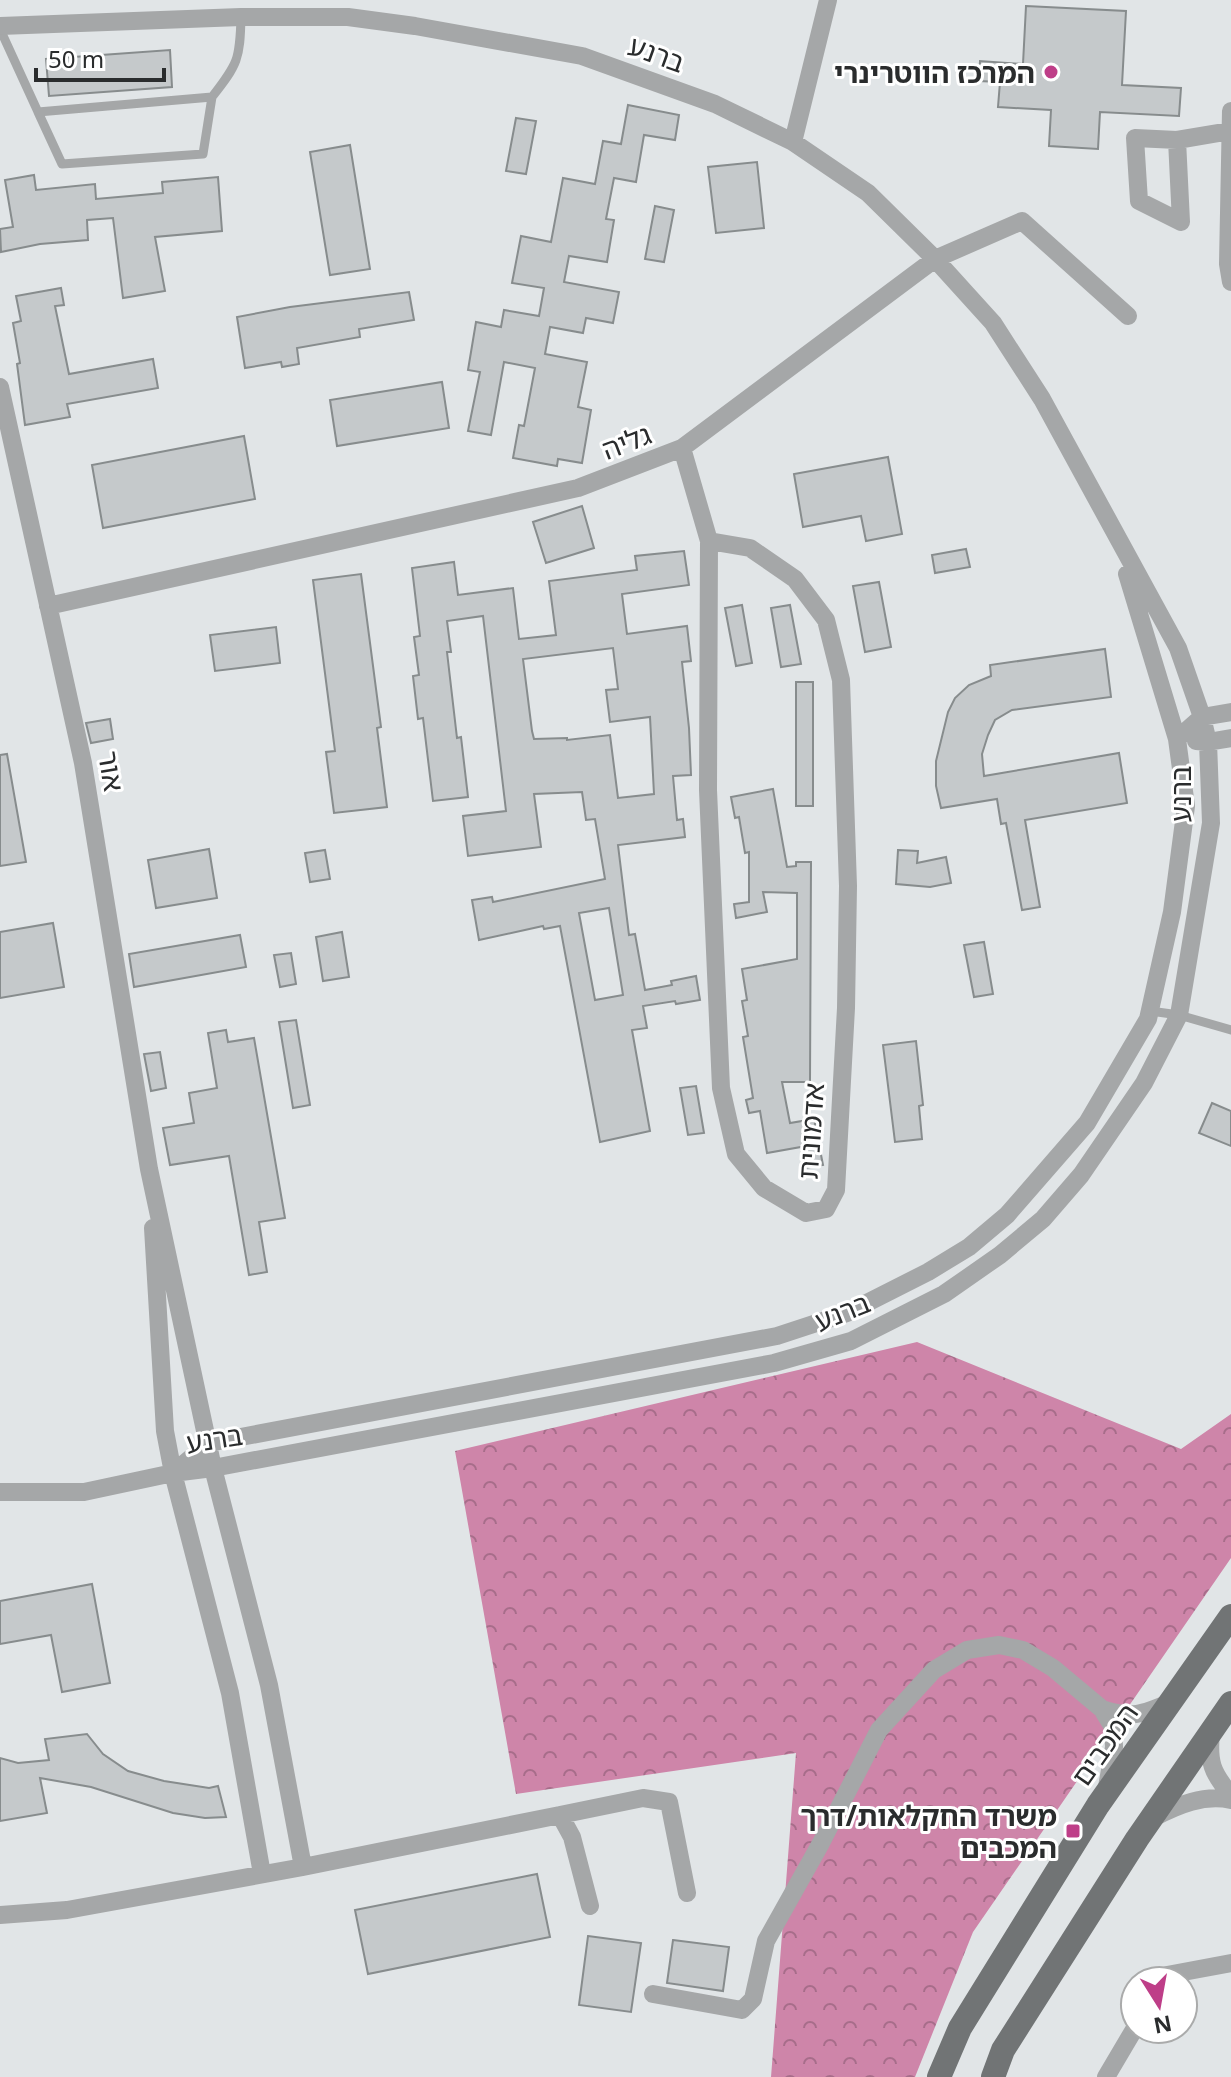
<svg xmlns="http://www.w3.org/2000/svg" width="1231" height="2077" viewBox="0 0 1231 2077" font-family="'Noto Sans','Noto Sans Hebrew',sans-serif">
  <defs>
    <pattern id="forest-crowns" width="20" height="18" patternUnits="userSpaceOnUse" patternTransform="scale(2)"><rect width="20" height="18" fill="#ce85a9"/><path d="M2 6a3 3 0 1 1 6 0M12 15a3 3 0 1 1 6 0" fill="none" stroke="#a76d8a"/></pattern>
  </defs>
  <rect width="100%" height="100%" fill="#e1e5e7"/>
  <path fill="url(#forest-crowns)" d="M 917,1342 L 1181,1449 L 1231,1414 L 1231,1558 L 973,1932 L 915,2077 L 771,2077 L 796,1753 L 516,1794 L 455,1451 Z"/>
  <path fill="#c5c9cb" stroke="#878c8d" stroke-width="2" fill-rule="evenodd" d="M 1026,6 L 1126,11 L 1122,85 L 1181,88 L 1179,116 L 1100,112 L 1098,149 L 1049,146 L 1051,110 L 998,107 L 1000,82 L 979,81 L 980,61 L 1023,64 Z
    M 170,50 L 172,87 L 49,96 L 46,59 Z
    M 628,105 L 679,115 L 675,140 L 644,135 L 636,182 L 614,178 L 606,219 L 614,220 L 607,262 L 569,256 L 564,282 L 619,292 L 613,323 L 586,318 L 583,333 L 550,327 L 545,354 L 587,362 L 578,407 L 591,410 L 582,463 L 558,459 L 557,466 L 513,458 L 519,425 L 524,426 L 535,368 L 504,362 L 491,435 L 468,431 L 480,372 L 468,370 L 476,322 L 501,327 L 504,310 L 539,316 L 544,288 L 512,283 L 521,236 L 551,242 L 563,178 L 595,184 L 603,141 L 621,144 Z
    M 516,118 L 536,121 L 526,174 L 506,171 Z
    M 350,145 L 370,269 L 330,275 L 310,152 Z
    M 757,162 L 764,228 L 716,233 L 708,167 Z
    M 34,175 L 36,190 L 95,184 L 96,199 L 163,193 L 162,182 L 218,177 L 222,231 L 155,237 L 165,291 L 123,298 L 113,218 L 87,220 L 88,240 L 40,244 L 1,252 L 0,229 L 13,227 L 5,180 Z
    M 655,206 L 674,210 L 664,262 L 645,259 Z
    M 61,288 L 64,305 L 55,306 L 69,374 L 153,359 L 158,388 L 67,404 L 70,417 L 25,425 L 17,364 L 20,363 L 13,323 L 21,321 L 16,296 Z
    M 409,292 L 414,320 L 359,329 L 360,337 L 297,348 L 299,364 L 282,367 L 281,362 L 245,368 L 237,317 L 290,307 Z
    M 442,382 L 449,428 L 337,446 L 330,400 Z
    M 244,436 L 255,499 L 103,528 L 92,465 Z
    M 888,457 L 902,534 L 866,541 L 861,516 L 803,527 L 794,474 Z
    M 582,506 L 594,548 L 546,563 L 533,522 Z
    M 966,549 L 970,567 L 935,573 L 932,555 Z
    M 684,551 L 689,585 L 622,594 L 627,634 L 687,626 L 691,661 L 682,662 L 689,728 L 691,775 L 673,776 L 677,820 L 683,819 L 685,837 L 618,845 L 629,935 L 635,934 L 645,990 L 672,985 L 671,981 L 696,976 L 700,1000 L 676,1004 L 675,1001 L 643,1006 L 647,1028 L 632,1030 L 650,1131 L 600,1142 L 560,926 L 544,929 L 543,926 L 479,940 L 472,900 L 492,897 L 493,902 L 605,879 L 595,819 L 586,820 L 582,792 L 534,794 L 541,847 L 468,856 L 463,816 L 506,811 L 483,616 L 447,621 L 451,652 L 447,652 L 457,738 L 461,737 L 468,797 L 433,801 L 423,718 L 418,719 L 413,676 L 419,675 L 414,637 L 420,636 L 412,568 L 454,562 L 458,595 L 513,588 L 519,639 L 556,635 L 549,581 L 637,570 L 635,556 ZM 613,648 L 618,689 L 606,690 L 610,722 L 650,717 L 654,794 L 618,798 L 610,735 L 567,740 L 567,738 L 534,739 L 532,731 L 523,659 ZM 609,908 L 623,995 L 595,1000 L 579,913 Z
    M 361,574 L 381,727 L 377,728 L 387,807 L 334,813 L 326,752 L 335,751 L 313,580 Z
    M 879,582 L 891,647 L 865,652 L 853,586 Z
    M 742,605 L 752,663 L 736,666 L 725,608 Z
    M 790,605 L 801,664 L 781,667 L 771,608 Z
    M 276,627 L 280,663 L 215,671 L 210,635 Z
    M 1105,649 L 1111,697 L 1012,710 L 995,720 L 988,735 L 982,754 L 984,776 L 1119,753 L 1127,803 L 1025,820 L 1040,907 L 1022,910 L 1006,823 L 1001,824 L 997,799 L 941,808 L 936,786 L 936,761 L 948,712 L 955,698 L 969,685 L 991,676 L 990,665 Z
    M 796,682 L 813,682 L 813,806 L 796,806 Z
    M 110,719 L 113,739 L 91,743 L 86,723 Z
    M 7,754 L 26,862 L 0,866 L 0,755 Z
    M 773,789 L 787,867 L 796,866 L 796,862 L 811,862 L 810,1082 L 782,1082 L 790,1123 L 814,1119 L 823,1165 L 804,1168 L 801,1147 L 767,1153 L 760,1111 L 749,1113 L 746,1100 L 753,1098 L 743,1037 L 748,1036 L 742,1001 L 747,1000 L 742,969 L 797,959 L 797,893 L 763,892 L 767,912 L 736,918 L 734,904 L 749,902 L 749,852 L 745,853 L 739,817 L 735,818 L 731,797 Z
    M 209,849 L 217,898 L 156,908 L 148,860 Z
    M 325,850 L 330,879 L 310,882 L 305,853 Z
    M 898,850 L 918,851 L 917,863 L 946,857 L 951,883 L 930,887 L 896,884 Z
    M 53,923 L 64,987 L 0,998 L 0,932 Z
    M 342,932 L 349,977 L 323,981 L 316,937 Z
    M 240,935 L 246,967 L 134,987 L 129,954 Z
    M 984,942 L 993,994 L 974,997 L 964,945 Z
    M 291,953 L 296,984 L 280,987 L 274,955 Z
    M 296,1020 L 310,1105 L 293,1108 L 279,1022 Z
    M 226,1030 L 228,1042 L 254,1038 L 285,1218 L 259,1222 L 267,1272 L 249,1275 L 229,1156 L 170,1165 L 163,1128 L 194,1123 L 189,1093 L 217,1088 L 208,1033 Z
    M 916,1041 L 923,1105 L 919,1106 L 922,1139 L 895,1142 L 883,1045 Z
    M 160,1052 L 166,1088 L 151,1091 L 144,1054 Z
    M 696,1086 L 704,1133 L 688,1135 L 680,1088 Z
    M 1212,1103 L 1231,1111 L 1231,1146 L 1199,1133 Z
    M 92,1584 L 110,1683 L 62,1692 L 51,1635 L 0,1644 L 0,1601 Z
    M 87,1734 L 103,1754 L 128,1771 L 164,1781 L 209,1788 L 218,1786 L 226,1817 L 205,1818 L 173,1813 L 91,1787 L 40,1778 L 47,1813 L 0,1821 L 0,1758 L 18,1763 L 49,1760 L 45,1739 Z
    M 537,1874 L 550,1937 L 368,1974 L 355,1910 Z
    M 588,1936 L 641,1943 L 631,2012 L 579,2005 Z
    M 673,1940 L 729,1947 L 723,1991 L 667,1983 Z"/>
  <g fill="none" stroke-linecap="round" stroke-linejoin="round">
    <path stroke="#a5a7a8" stroke-width="9" d="M 0,29 L 38,112 L 212,97 C 238,64 240,59 241,17
      M 38,112 L 62,164 L 203,154 L 212,97
      M 1150,1011 L 1179,1015 L 1231,1030"/>
    <path stroke="#a5a7a8" stroke-width="18" d="M 0,26 L 241,17 L 348,17 L 415,26 L 582,56 L 715,104 L 793,142 L 868,193 L 935,259 L 993,323 L 1042,399 L 1178,648 L 1202,717 L 1208,742 L 1211,823 L 1179,1015 L 1144,1083 L 1081,1175 L 1043,1219 L 1000,1255 L 944,1294 L 851,1341 L 774,1363 L 213,1468 L 173,1473 L 84,1492 L 0,1492
      M 1231,111 L 1228,264 L 1231,282
      M 1177,140 L 1181,222 L 1139,201 L 1135,138 L 1177,140 L 1231,131
      M 793,142 L 828,0
      M 0,387 L 83,763 L 149,1169 L 213,1468 L 269,1685 L 303,1867
      M 682,448 L 709,541 L 708,790 L 721,1088 L 736,1154 L 764,1188 L 806,1213 L 826,1209 L 836,1190 L 846,1008 L 848,886 L 841,680 L 826,620 L 795,579 L 750,548 L 709,541
      M 48,606 L 578,488 L 682,448 L 935,259 L 1022,221 L 1128,316
      M 1177,739 L 1202,717 L 1231,712
      M 1196,741 L 1208,742 L 1231,738
      M 153,1228 L 165,1431 L 173,1473 L 230,1693 L 262,1874
      M 173,1473 L 209,1443 L 777,1336 L 847,1313 L 928,1272 L 969,1247 L 1007,1215 L 1087,1123 L 1148,1019 L 1172,912 L 1186,806 L 1177,739 L 1127,574
      M 1102,1709 C 1132,1719 1143,1714 1171,1702
      M 1211,1733 C 1208,1762 1212,1773 1231,1795
      M 560,1815 L 643,1798 L 669,1802 L 687,1893
      M 1153,1818 C 1178,1805 1204,1794 1231,1800
      M 0,1915 L 67,1910 L 303,1867 L 560,1815 L 572,1837 L 590,1906
      M 1163,1981 L 1167,1975 L 1231,1963
      M 653,1994 L 742,2010 L 753,1999 L 766,1941 L 821,1843 L 879,1730 L 934,1670 L 967,1650 L 999,1645 L 1023,1650 L 1053,1668 L 1102,1709 L 1113,1727 L 1114,1747 L 1107,1787
      M 1106,2077 L 1135,2028"/>
    <path stroke="#717475" stroke-width="24" d="M 939,2077 L 960,2028 L 1098,1805 L 1231,1616
      M 993,2077 L 1003,2050 L 1137,1839 L 1231,1703"/>
  </g>
  <g fill="#be3e88" stroke="#fff" stroke-width="3">
    <circle cx="1051" cy="72" r="8"/>
    <rect x="1065" y="1823" width="16" height="16" rx="4"/>
  </g>
  <g text-anchor="middle" dominant-baseline="central" stroke-width="6" stroke-linejoin="round" paint-order="stroke">
    <g font-size="28" fill="#2a2c2d" stroke="#fff">
      <text transform="translate(657 53) rotate(20)">ברנע</text>
      <text transform="translate(626 441) rotate(-21)">גליה</text>
      <text transform="translate(112 771) rotate(80)">אור</text>
      <text transform="translate(1180 794) rotate(-90)">ברנע</text>
      <text transform="translate(810 1131) rotate(-86)">אדמונית</text>
      <text transform="translate(842 1311) rotate(-22)">ברנע</text>
      <text transform="translate(214 1438) rotate(-9)">ברנע</text>
      <text transform="translate(1104 1744) rotate(-55)">המכבים</text>
    </g>
    <g font-size="28" font-weight="bold" fill="#2a2c2d" stroke="#fff" text-anchor="end">
      <text x="1035" y="72">המרכז הווטרינרי</text>
      <text x="1057" y="1815">משרד החקלאות/דרך<tspan x="1057" dy="32">המכבים</tspan></text>
    </g>
  </g>
  <g transform="translate(1159 2005) rotate(169)"><circle r="38" fill="#ffffff" stroke="#aaabab" stroke-width="2"/>
  <path d="M0-6L14 30L0 20L-14 30Z" fill="#be3e88"/>
  <text y="-12" font-size="22" font-weight="bold" text-anchor="middle" fill="#2a2c2d">N</text>
  </g>
  <path d="M36 68v12h128v-12" fill="none" stroke="#2a2c2d" stroke-width="4"/>
  <text x="48" y="68" font-size="24" fill="#2a2c2d" stroke="#ffffff" stroke-width="6" paint-order="stroke">50 m</text>
</svg>
